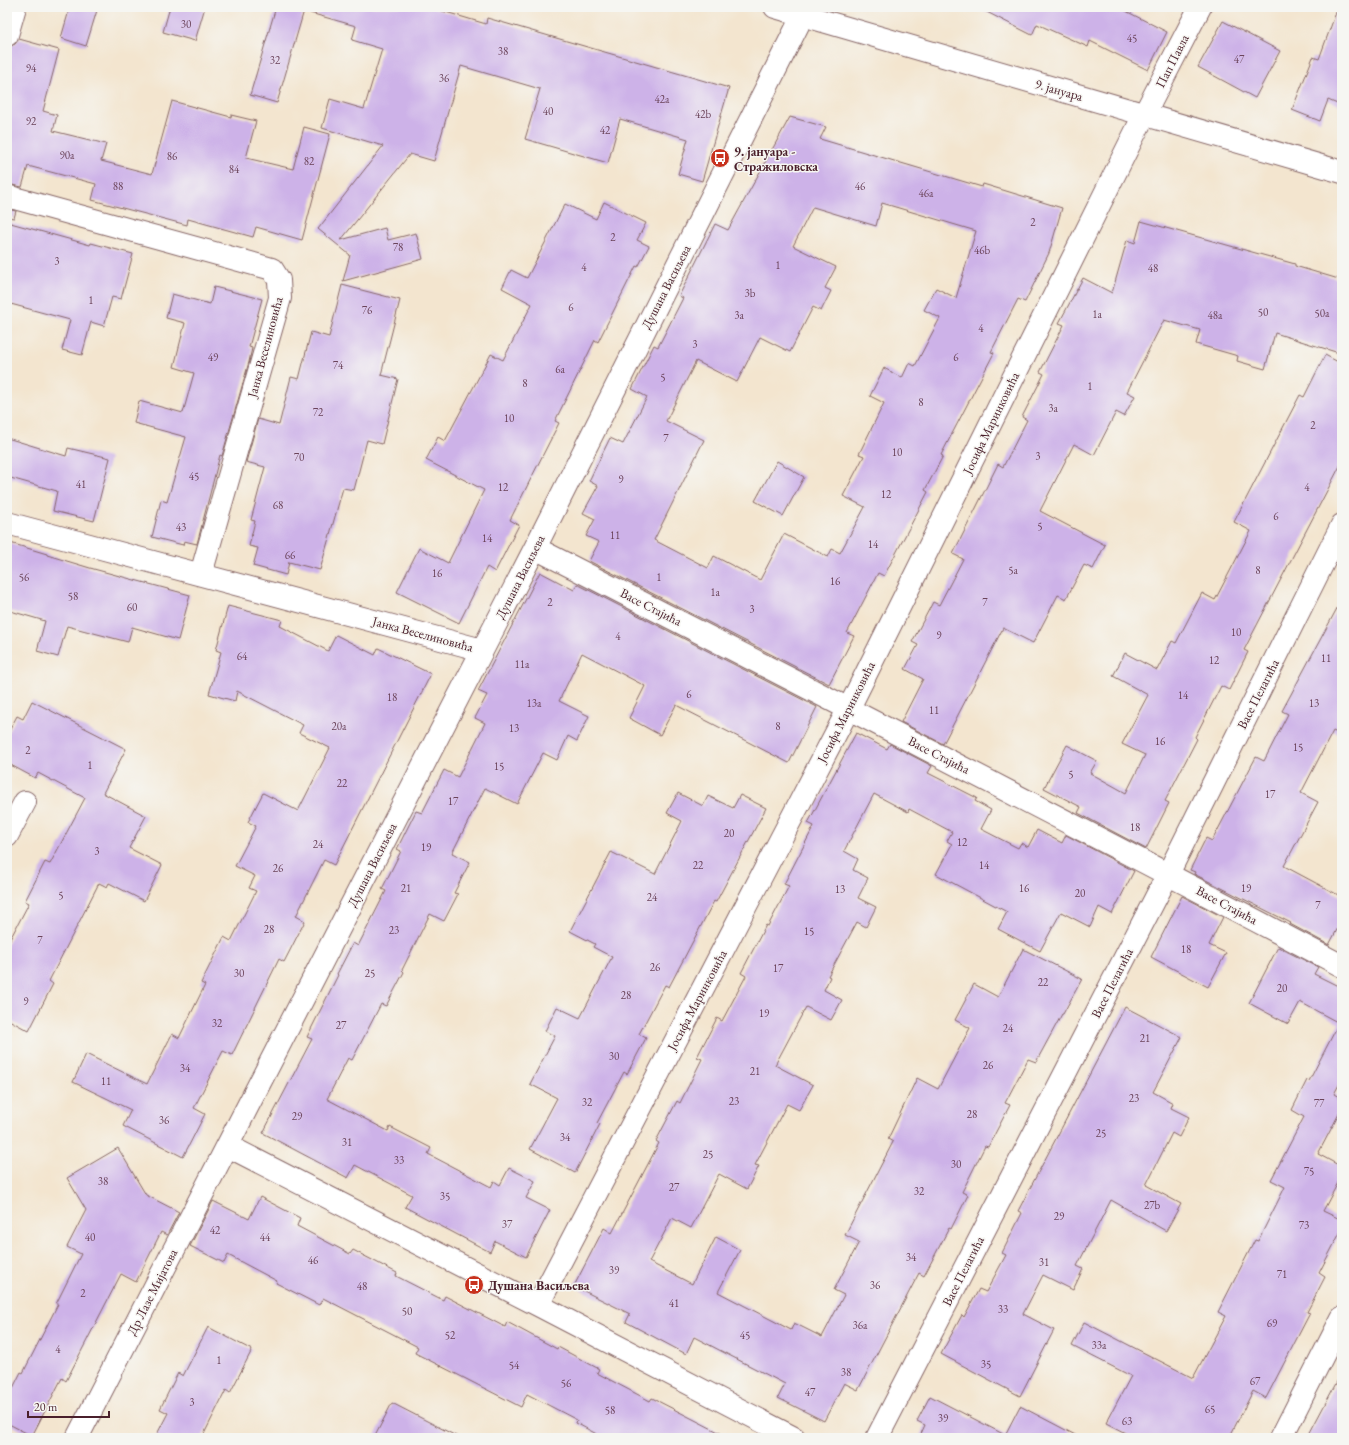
<svg xmlns="http://www.w3.org/2000/svg" width="1349" height="1445" viewBox="0 0 1349 1445" font-family="'EB Garamond',serif">
  <rect width="100%" height="100%" fill="#f6f6f2"/>
  <filter id="ink" filterUnits="userSpaceOnUse"><feTurbulence type="fractalNoise" baseFrequency=".025" numOctaves="2"/><feDisplacementMap in="SourceGraphic" scale="8" xChannelSelector="R" yChannelSelector="G"/><feConvolveMatrix kernelMatrix="1 2 1 2 8 2 1 2 1" color-interpolation-filters="sRGB"/></filter>
  <filter id="wash" filterUnits="userSpaceOnUse"><feTurbulence type="fractalNoise" baseFrequency=".012" numOctaves="4" result="noise"/><feDisplacementMap in="SourceGraphic" scale="16" xChannelSelector="R" yChannelSelector="G"/><feGaussianBlur stdDeviation="0.9" result="paint"/><feColorMatrix in="noise" values="0 0 0 0 0 0 0 0 0 0 0 0 0 0 0 0 0 1.4 0 .05"/><feComposite in="paint" operator="in"/></filter>
  <g filter="url(#wash)">
    <rect width="100%" height="100%" fill="#f3e5cf"/>
    <g id="blocks">
      <path fill="#cdb2e8" fill-rule="evenodd" d="M 70,7 L 98,7 L 86,46 L 61,38 Z
        M 170,7 L 205,7 L 195,41 L 163,32 Z
        M 276,7 L 305,7 L 277,103 L 250,95 Z
        M 311,7 L 429,7 L 486,24 L 487,18 L 729,88 L 702,181 L 678,174 L 688,139 L 620,119 L 608,163 L 525,139 L 540,89 L 461,66 L 434,161 L 410,154 L 341,240 L 385,228 L 388,240 L 416,233 L 423,259 L 343,281 L 350,255 L 318,229 L 383,146 L 322,128 L 330,99 L 364,109 L 382,49 L 352,40 L 356,26 L 310,13 Z
        M 977,7 L 1118,7 L 1167,32 L 1148,70 L 1090,41 L 1088,47 L 1037,24 L 1032,35 Z
        M 1338,7 L 1342,7 L 1342,106 L 1328,100 L 1320,121 L 1292,110 L 1313,57 L 1319,59 Z
        M 1223,21 L 1280,51 L 1255,98 L 1198,67 Z
        M 19,39 L 59,50 L 43,111 L 57,115 L 53,131 L 106,144 L 101,161 L 152,174 L 172,101 L 231,117 L 231,115 L 256,121 L 246,158 L 293,169 L 304,127 L 330,134 L 302,240 L 256,227 L 253,237 L 188,219 L 187,225 L 92,200 L 96,184 L 28,166 L 22,187 L 7,184 L 7,47 L 15,44 Z
        M 790,117 L 826,127 L 820,139 L 982,187 L 983,184 L 1062,208 L 1049,253 L 1025,302 L 1018,299 L 991,352 L 994,353 L 941,455 L 943,456 L 925,490 L 928,492 L 884,576 L 878,573 L 847,633 L 854,636 L 829,684 L 589,561 L 599,542 L 586,536 L 595,519 L 583,513 L 598,486 L 589,481 L 610,438 L 623,444 L 647,397 L 632,389 L 654,345 L 658,347 L 683,298 L 679,296 L 715,224 L 728,230 ZM 882,203 L 976,231 L 956,298 L 936,288 L 924,310 L 940,318 L 915,366 L 909,363 L 902,378 L 884,368 L 870,396 L 884,403 L 859,454 L 864,456 L 843,496 L 865,507 L 840,553 L 832,549 L 828,557 L 784,534 L 760,580 L 714,556 L 708,568 L 654,540 L 704,440 L 666,421 L 696,361 L 737,382 L 760,337 L 790,352 L 813,307 L 821,311 L 831,291 L 825,288 L 836,267 L 793,246 L 813,207 L 876,226 Z
        M 604,202 L 646,223 L 637,240 L 649,246 L 638,267 L 636,266 L 598,342 L 595,340 L 555,421 L 559,423 L 510,520 L 519,525 L 495,572 L 487,567 L 459,623 L 397,592 L 419,548 L 448,563 L 484,490 L 426,460 L 438,437 L 445,441 L 491,354 L 503,360 L 532,304 L 502,288 L 511,270 L 527,278 L 565,204 L 596,219 Z
        M 7,209 L 16,211 L 14,218 L 7,217 Z
        M 1141,221 L 1295,264 L 1295,266 L 1342,280 L 1342,341 L 1339,353 L 1275,333 L 1265,369 L 1237,361 L 1238,356 L 1196,344 L 1200,330 L 1164,320 L 1127,392 L 1135,396 L 1124,416 L 1116,412 L 1094,455 L 1074,444 L 1040,511 L 1105,545 L 1093,569 L 1084,565 L 1066,599 L 1058,595 L 1033,643 L 1003,628 L 943,744 L 901,722 L 923,679 L 905,669 L 918,645 L 912,642 L 933,602 L 939,605 L 963,559 L 953,554 L 998,464 L 1003,467 L 1027,420 L 1022,417 L 1044,374 L 1040,372 L 1064,325 L 1059,323 L 1083,278 L 1112,293 L 1127,240 L 1135,243 Z
        M 7,222 L 90,245 L 91,243 L 133,254 L 121,299 L 112,297 L 104,326 L 91,322 L 82,355 L 62,350 L 70,320 L 7,303 Z
        M 342,285 L 400,300 L 381,375 L 398,379 L 382,444 L 367,440 L 354,490 L 343,488 L 320,570 L 289,562 L 286,575 L 253,566 L 258,548 L 249,546 L 255,521 L 251,520 L 265,467 L 246,462 L 258,419 L 279,425 L 291,377 L 299,379 L 311,332 L 329,337 Z
        M 214,287 L 262,299 L 249,347 L 252,348 L 249,362 L 222,456 L 220,455 L 197,544 L 184,541 L 183,545 L 152,537 L 161,500 L 167,502 L 186,437 L 134,423 L 139,401 L 183,413 L 194,373 L 174,367 L 185,323 L 166,318 L 172,294 L 210,304 Z
        M 1325,355 L 1342,364 L 1342,462 L 1244,650 L 1248,652 L 1229,690 L 1221,686 L 1195,737 L 1197,739 L 1165,801 L 1169,803 L 1146,849 L 1078,813 L 1081,807 L 1044,788 L 1067,745 L 1097,761 L 1090,773 L 1126,793 L 1145,755 L 1122,744 L 1148,695 L 1113,676 L 1125,653 L 1157,670 L 1172,641 L 1176,643 L 1202,593 L 1215,600 L 1251,531 L 1234,522 L 1300,395 L 1304,397 Z
        M 7,438 L 66,456 L 68,448 L 110,458 L 94,521 L 53,511 L 57,491 L 7,477 Z
        M 777,461 L 804,477 L 783,516 L 755,501 Z
        M 7,542 L 47,554 L 47,555 L 90,568 L 190,595 L 178,640 L 132,627 L 128,642 L 67,626 L 58,657 L 37,651 L 45,621 L 7,610 Z
        M 540,572 L 574,590 L 577,584 L 817,707 L 789,763 L 676,705 L 660,735 L 629,718 L 645,686 L 582,653 L 559,701 L 589,716 L 577,741 L 568,736 L 557,760 L 543,753 L 517,804 L 485,788 L 452,853 L 470,862 L 454,893 L 458,894 L 444,921 L 430,914 L 402,970 L 404,972 L 386,1006 L 381,1004 L 352,1060 L 348,1058 L 327,1099 L 388,1131 L 390,1127 L 431,1148 L 428,1154 L 491,1187 L 494,1181 L 500,1185 L 509,1168 L 535,1181 L 526,1198 L 550,1210 L 526,1257 L 495,1241 L 490,1252 L 405,1207 L 412,1195 L 355,1165 L 348,1178 L 263,1133 L 312,1039 L 307,1037 L 338,975 L 337,974 L 353,943 L 358,946 L 386,891 L 382,889 L 401,851 L 397,849 L 416,811 L 422,813 L 444,770 L 458,777 L 485,723 L 475,718 L 487,695 L 478,691 Z
        M 1342,599 L 1342,735 L 1333,731 L 1301,793 L 1318,802 L 1284,866 L 1342,897 L 1342,920 L 1329,945 L 1290,924 L 1291,923 L 1194,874 L 1195,872 L 1190,870 L 1206,838 L 1212,841 L 1256,757 L 1264,761 L 1288,714 L 1282,711 Z
        M 228,606 L 282,620 L 280,626 L 328,651 L 336,635 L 375,655 L 378,648 L 431,674 L 334,865 L 324,860 L 296,916 L 305,921 L 284,962 L 279,959 L 232,1055 L 223,1051 L 194,1108 L 205,1114 L 183,1157 L 123,1126 L 131,1110 L 73,1082 L 86,1054 L 147,1084 L 172,1034 L 179,1038 L 205,985 L 201,983 L 224,937 L 231,941 L 256,891 L 249,888 L 255,876 L 235,866 L 256,826 L 248,822 L 263,793 L 298,811 L 330,748 L 299,733 L 303,725 L 237,691 L 235,701 L 209,694 L 221,652 L 216,650 Z
        M 32,701 L 126,749 L 103,793 L 146,816 L 129,848 L 162,865 L 144,901 L 109,883 L 107,887 L 99,883 L 49,981 L 53,984 L 29,1031 L 7,1019 L 7,945 L 29,903 L 25,901 L 45,862 L 50,864 L 85,798 L 38,773 L 35,778 L 7,763 L 7,735 L 17,716 L 23,719 Z
        M 856,733 L 887,749 L 890,744 L 932,766 L 928,773 L 977,798 L 975,801 L 991,810 L 981,829 L 1018,848 L 1021,843 L 1028,847 L 1037,830 L 1062,843 L 1066,835 L 1134,871 L 1112,914 L 1099,907 L 1090,927 L 1061,912 L 1040,951 L 998,929 L 1007,912 L 936,874 L 952,844 L 947,841 L 952,832 L 909,809 L 908,812 L 874,794 L 844,851 L 858,859 L 853,870 L 868,878 L 858,898 L 876,907 L 866,927 L 857,922 L 828,976 L 830,977 L 824,990 L 842,1000 L 831,1020 L 806,1007 L 775,1065 L 813,1085 L 799,1110 L 787,1104 L 755,1165 L 759,1166 L 747,1189 L 719,1174 L 691,1228 L 672,1218 L 649,1262 L 692,1284 L 716,1237 L 740,1250 L 718,1292 L 791,1330 L 794,1323 L 822,1337 L 844,1295 L 834,1290 L 859,1242 L 845,1235 L 893,1142 L 888,1139 L 917,1078 L 938,1089 L 970,1028 L 955,1020 L 974,984 L 998,997 L 1023,949 L 1082,979 L 1063,1014 L 1062,1014 L 1036,1062 L 1028,1059 L 1005,1103 L 1010,1105 L 988,1147 L 985,1146 L 962,1192 L 968,1195 L 951,1229 L 949,1228 L 924,1276 L 919,1273 L 858,1390 L 844,1383 L 824,1421 L 778,1398 L 785,1384 L 694,1337 L 686,1354 L 626,1322 L 630,1314 L 574,1286 L 604,1228 L 612,1233 L 659,1143 L 656,1141 L 677,1101 L 680,1103 L 702,1059 L 697,1057 L 717,1018 L 722,1021 L 746,976 L 741,973 L 766,925 L 768,926 L 789,886 L 784,884 L 814,826 L 808,823 Z
        M 678,793 L 703,806 L 708,796 L 733,808 L 740,795 L 766,808 L 716,902 L 714,901 L 669,987 L 665,985 L 639,1034 L 646,1038 L 627,1074 L 624,1072 L 597,1123 L 600,1124 L 575,1173 L 530,1149 L 557,1098 L 530,1084 L 555,1036 L 545,1031 L 557,1007 L 580,1018 L 612,957 L 593,947 L 595,944 L 570,931 L 611,852 L 655,874 L 682,821 L 667,813 Z
        M 1182,896 L 1223,917 L 1209,945 L 1226,953 L 1208,987 L 1151,957 Z
        M 1278,947 L 1318,967 L 1314,974 L 1342,988 L 1342,1079 L 1334,1094 L 1342,1099 L 1342,1108 L 1318,1154 L 1342,1167 L 1342,1175 L 1323,1211 L 1342,1220 L 1342,1229 L 1319,1273 L 1325,1277 L 1307,1312 L 1310,1313 L 1266,1398 L 1253,1391 L 1229,1438 L 1135,1438 L 1106,1423 L 1131,1376 L 1072,1346 L 1084,1322 L 1193,1378 L 1226,1316 L 1218,1312 L 1255,1240 L 1258,1241 L 1285,1187 L 1271,1180 L 1304,1117 L 1292,1110 L 1307,1080 L 1309,1081 L 1339,1023 L 1300,1002 L 1288,1024 L 1249,1003 Z
        M 1125,1007 L 1182,1037 L 1153,1092 L 1173,1103 L 1171,1108 L 1189,1117 L 1179,1137 L 1172,1133 L 1146,1185 L 1181,1204 L 1166,1231 L 1111,1200 L 1077,1266 L 1083,1269 L 1073,1290 L 1043,1275 L 1023,1314 L 1054,1330 L 1020,1396 L 941,1354 L 962,1315 L 964,1317 L 979,1289 L 986,1292 L 1006,1255 L 1002,1253 L 1022,1213 L 1018,1211 Z
        M 118,1148 L 146,1195 L 179,1212 L 167,1235 L 161,1232 L 136,1282 L 121,1274 L 66,1381 L 62,1378 L 32,1436 L 7,1423 L 7,1400 L 21,1372 L 23,1373 L 58,1304 L 56,1304 L 81,1254 L 67,1247 L 86,1210 L 67,1178 Z
        M 260,1197 L 300,1218 L 297,1226 L 350,1254 L 353,1250 L 397,1273 L 396,1276 L 443,1300 L 445,1296 L 505,1327 L 507,1322 L 557,1349 L 558,1347 L 599,1369 L 597,1373 L 650,1401 L 652,1398 L 730,1438 L 604,1438 L 576,1423 L 577,1420 L 527,1394 L 521,1407 L 415,1353 L 418,1347 L 323,1298 L 319,1305 L 276,1283 L 277,1281 L 228,1255 L 224,1263 L 190,1246 L 213,1201 L 249,1219 Z
        M 208,1327 L 252,1350 L 230,1393 L 226,1390 L 202,1438 L 155,1438 L 168,1413 L 160,1409 L 178,1373 L 183,1376 Z
        M 1342,1372 L 1342,1438 L 1307,1438 Z
        M 930,1396 L 1005,1435 L 1020,1406 L 1081,1438 L 919,1438 L 925,1425 L 917,1421 Z
        M 392,1403 L 460,1438 L 374,1438 Z"/>
    </g>
  </g>
  <g filter="url(#ink)">
    <use href="#blocks" fill-opacity="0" stroke="#856464" stroke-width="1"/>
    <g fill="none" stroke-linecap="round" stroke-linejoin="round">
      <defs>
        <path id="minor" d="M 7,35 L 15,7
          M 7,196 L 272,269 L 279,280 L 280,298 L 201,574
          M 7,523 L 482,650
          M 535,548 C 805,686 1074,824 1342,966
          M 7,836 L 25,802
          M 228,1146 L 538,1305 L 794,1438
          M 538,1305 L 849,708 L 1144,115 L 1200,7
          M 77,1438 L 535,548 L 807,7
          M 877,1438 L 1168,874 L 1342,525
          M 1281,1438 L 1342,1318"/>
        <path id="tertiary" d="M 775,7 L 1342,172"/>
      </defs>
      <use href="#minor" stroke="#856464" stroke-width="24"/>
      <use href="#tertiary" stroke="#856464" stroke-width="24"/>
      <use href="#minor" stroke="#fff" stroke-width="22"/>
      <use href="#tertiary" stroke="#fff" stroke-width="22"/>
    </g>
  </g>
  <defs>
    <symbol id="bus-disc" viewBox="-11 -11 22 22"><circle r="9.5" fill="#c8321e" stroke="#f6f6f2"/><path d="M-5-6H5V4H4V6H2V4H-2V6H-4V4H-5ZM-3.5-4V0h7V-4ZM-3.5 1.2v1.5H-2V1.2ZM2 1.2v1.5H3.5V1.2Z" fill="#fff"/></symbol>
  </defs>
  <g fill-rule="evenodd">
    <use href="#bus-disc" x="709" y="147" width="22" height="22"/>
    <use href="#bus-disc" x="463" y="1274" width="22" height="22"/>
  </g>
  <g text-anchor="middle" dominant-baseline="central" stroke-width="3" stroke-linejoin="round" paint-order="stroke">
    <g font-size="11" fill="#6b445a">
      <text x="186" y="24">30</text>
      <text x="1132" y="38">45</text>
      <text x="503" y="51">38</text>
      <text x="1239" y="59">47</text>
      <text x="275" y="60">32</text>
      <text x="31" y="68">94</text>
      <text x="444" y="78">36</text>
      <text x="662" y="99">42a</text>
      <text x="548" y="111">40</text>
      <text x="703" y="114">42b</text>
      <text x="31" y="121">92</text>
      <text x="605" y="130">42</text>
      <text x="67" y="155">90a</text>
      <text x="172" y="156">86</text>
      <text x="309" y="161">82</text>
      <text x="234" y="169">84</text>
      <text x="118" y="186">88</text>
      <text x="860" y="186">46</text>
      <text x="926" y="193">46a</text>
      <text x="1033" y="222">2</text>
      <text x="613" y="237">2</text>
      <text x="398" y="247">78</text>
      <text x="982" y="250">46b</text>
      <text x="57" y="261">3</text>
      <text x="778" y="265">1</text>
      <text x="584" y="267">4</text>
      <text x="1153" y="268">48</text>
      <text x="750" y="293">3b</text>
      <text x="91" y="300">1</text>
      <text x="571" y="307">6</text>
      <text x="367" y="310">76</text>
      <text x="1263" y="312">50</text>
      <text x="1322" y="313">50a</text>
      <text x="1097" y="314">1a</text>
      <text x="739" y="315">3a</text>
      <text x="1215" y="315">48a</text>
      <text x="981" y="328">4</text>
      <text x="695" y="344">3</text>
      <text x="213" y="357">49</text>
      <text x="956" y="357">6</text>
      <text x="338" y="365">74</text>
      <text x="560" y="369">6a</text>
      <text x="663" y="377">5</text>
      <text x="525" y="383">8</text>
      <text x="1090" y="386">1</text>
      <text x="921" y="402">8</text>
      <text x="1053" y="408">3a</text>
      <text x="318" y="412">72</text>
      <text x="509" y="418">10</text>
      <text x="1313" y="425">2</text>
      <text x="666" y="438">7</text>
      <text x="897" y="452">10</text>
      <text x="1038" y="456">3</text>
      <text x="299" y="457">70</text>
      <text x="194" y="476">45</text>
      <text x="621" y="479">9</text>
      <text x="81" y="484">41</text>
      <text x="503" y="487">12</text>
      <text x="1307" y="487">4</text>
      <text x="886" y="494">12</text>
      <text x="278" y="505">68</text>
      <text x="1276" y="516">6</text>
      <text x="1040" y="526">5</text>
      <text x="181" y="527">43</text>
      <text x="615" y="535">11</text>
      <text x="487" y="538">14</text>
      <text x="873" y="544">14</text>
      <text x="290" y="555">66</text>
      <text x="1013" y="570">5a</text>
      <text x="1258" y="570">8</text>
      <text x="437" y="573">16</text>
      <text x="24" y="577">56</text>
      <text x="659" y="577">1</text>
      <text x="835" y="581">16</text>
      <text x="715" y="592">1a</text>
      <text x="73" y="596">58</text>
      <text x="550" y="602">2</text>
      <text x="985" y="602">7</text>
      <text x="132" y="607">60</text>
      <text x="752" y="609">3</text>
      <text x="1236" y="632">10</text>
      <text x="939" y="635">9</text>
      <text x="618" y="636">4</text>
      <text x="242" y="656">64</text>
      <text x="1326" y="658">11</text>
      <text x="1214" y="660">12</text>
      <text x="522" y="664">11a</text>
      <text x="689" y="694">6</text>
      <text x="1183" y="695">14</text>
      <text x="392" y="697">18</text>
      <text x="534" y="703">13a</text>
      <text x="1314" y="703">13</text>
      <text x="934" y="710">11</text>
      <text x="339" y="726">20a</text>
      <text x="778" y="726">8</text>
      <text x="514" y="728">13</text>
      <text x="1160" y="741">16</text>
      <text x="1298" y="747">15</text>
      <text x="28" y="750">2</text>
      <text x="90" y="765">1</text>
      <text x="499" y="766">15</text>
      <text x="1071" y="774">5</text>
      <text x="342" y="783">22</text>
      <text x="1270" y="794">17</text>
      <text x="453" y="801">17</text>
      <text x="1135" y="827">18</text>
      <text x="729" y="833">20</text>
      <text x="962" y="842">12</text>
      <text x="318" y="844">24</text>
      <text x="426" y="847">19</text>
      <text x="97" y="851">3</text>
      <text x="698" y="865">22</text>
      <text x="984" y="865">14</text>
      <text x="278" y="868">26</text>
      <text x="406" y="888">21</text>
      <text x="1024" y="888">16</text>
      <text x="1246" y="888">19</text>
      <text x="840" y="889">13</text>
      <text x="1080" y="893">20</text>
      <text x="61" y="895">5</text>
      <text x="652" y="897">24</text>
      <text x="1318" y="905">7</text>
      <text x="269" y="929">28</text>
      <text x="394" y="930">23</text>
      <text x="809" y="931">15</text>
      <text x="40" y="940">7</text>
      <text x="1186" y="949">18</text>
      <text x="655" y="967">26</text>
      <text x="778" y="968">17</text>
      <text x="239" y="973">30</text>
      <text x="370" y="973">25</text>
      <text x="1043" y="982">22</text>
      <text x="1282" y="988">20</text>
      <text x="626" y="995">28</text>
      <text x="26" y="1001">9</text>
      <text x="764" y="1013">19</text>
      <text x="217" y="1023">32</text>
      <text x="341" y="1025">27</text>
      <text x="1008" y="1028">24</text>
      <text x="1145" y="1038">21</text>
      <text x="614" y="1056">30</text>
      <text x="988" y="1065">26</text>
      <text x="185" y="1068">34</text>
      <text x="755" y="1071">21</text>
      <text x="106" y="1081">11</text>
      <text x="1134" y="1098">23</text>
      <text x="734" y="1101">23</text>
      <text x="587" y="1102">32</text>
      <text x="1319" y="1103">77</text>
      <text x="972" y="1114">28</text>
      <text x="297" y="1116">29</text>
      <text x="164" y="1120">36</text>
      <text x="1101" y="1133">25</text>
      <text x="565" y="1137">34</text>
      <text x="347" y="1142">31</text>
      <text x="708" y="1154">25</text>
      <text x="399" y="1160">33</text>
      <text x="956" y="1164">30</text>
      <text x="1309" y="1171">75</text>
      <text x="103" y="1181">38</text>
      <text x="674" y="1187">27</text>
      <text x="919" y="1191">32</text>
      <text x="445" y="1196">35</text>
      <text x="1152" y="1205">27b</text>
      <text x="1059" y="1216">29</text>
      <text x="507" y="1224">37</text>
      <text x="1304" y="1225">73</text>
      <text x="215" y="1230">42</text>
      <text x="90" y="1237">40</text>
      <text x="265" y="1237">44</text>
      <text x="911" y="1257">34</text>
      <text x="313" y="1260">46</text>
      <text x="1044" y="1262">31</text>
      <text x="614" y="1270">39</text>
      <text x="1282" y="1274">71</text>
      <text x="875" y="1285">36</text>
      <text x="362" y="1286">48</text>
      <text x="83" y="1293">2</text>
      <text x="674" y="1303">41</text>
      <text x="1003" y="1309">33</text>
      <text x="407" y="1311">50</text>
      <text x="1272" y="1323">69</text>
      <text x="860" y="1325">36a</text>
      <text x="450" y="1335">52</text>
      <text x="745" y="1335">45</text>
      <text x="1099" y="1345">33a</text>
      <text x="58" y="1349">4</text>
      <text x="219" y="1360">1</text>
      <text x="986" y="1364">35</text>
      <text x="514" y="1365">54</text>
      <text x="846" y="1372">38</text>
      <text x="1255" y="1381">67</text>
      <text x="566" y="1383">56</text>
      <text x="810" y="1392">47</text>
      <text x="192" y="1402">3</text>
      <text x="1210" y="1409">65</text>
      <text x="610" y="1410">58</text>
      <text x="943" y="1418">39</text>
      <text x="1127" y="1421">63</text>
    </g>
    <g font-size="13" fill="#4a1f2b" stroke="#f6f6f2">
      <text transform="translate(1172 61) rotate(-63)">Пап Павла</text>
      <text transform="translate(1059 90) rotate(16)">9. јануара</text>
      <text transform="translate(666 287) rotate(-63)">Душана Васиљева</text>
      <text transform="translate(265 347) rotate(-75)">Јанка Веселиновића</text>
      <text transform="translate(991 423) rotate(-64)">Јосифа Маринковића</text>
      <text transform="translate(520 577) rotate(-63)">Душана Васиљева</text>
      <text transform="translate(651 607) rotate(27)">Васе Стајића</text>
      <text transform="translate(423 634) rotate(15)">Јанка Веселиновића</text>
      <text transform="translate(1258 694) rotate(-63)">Васе Пелагића</text>
      <text transform="translate(846 712) rotate(-63)">Јосифа Маринковића</text>
      <text transform="translate(939 755) rotate(27)">Васе Стајића</text>
      <text transform="translate(372 865) rotate(-63)">Душана Васиљева</text>
      <text transform="translate(1227 905) rotate(28)">Васе Стајића</text>
      <text transform="translate(1112 983) rotate(-63)">Васе Пелагића</text>
      <text transform="translate(697 1000) rotate(-62)">Јосифа Маринковића</text>
      <text transform="translate(963 1271) rotate(-63)">Васе Пелагића</text>
      <text transform="translate(152 1292) rotate(-63)">Др Лазе Мијатова</text>
    </g>
    <g font-size="13" font-weight="bold" fill="#4a1f2b" stroke="#f6f6f2" text-anchor="start">
      <text x="734" y="151">9. јануара -<tspan x="734" dy="15">Стражиловска</tspan></text>
      <text x="488" y="1285">Душана Васиљева</text>
    </g>
  </g>
  <rect width="1349" height="1445" fill="none" stroke="#f6f6f2" stroke-width="24"/>
  <path d="M28 1411v6h81v-6" fill="none" stroke="#4a1f2b" stroke-width="2"/>
  <text x="34" y="1411" font-size="12" fill="#4a1f2b" stroke="#f6f6f2" stroke-width="3" paint-order="stroke">20 m</text>
</svg>
